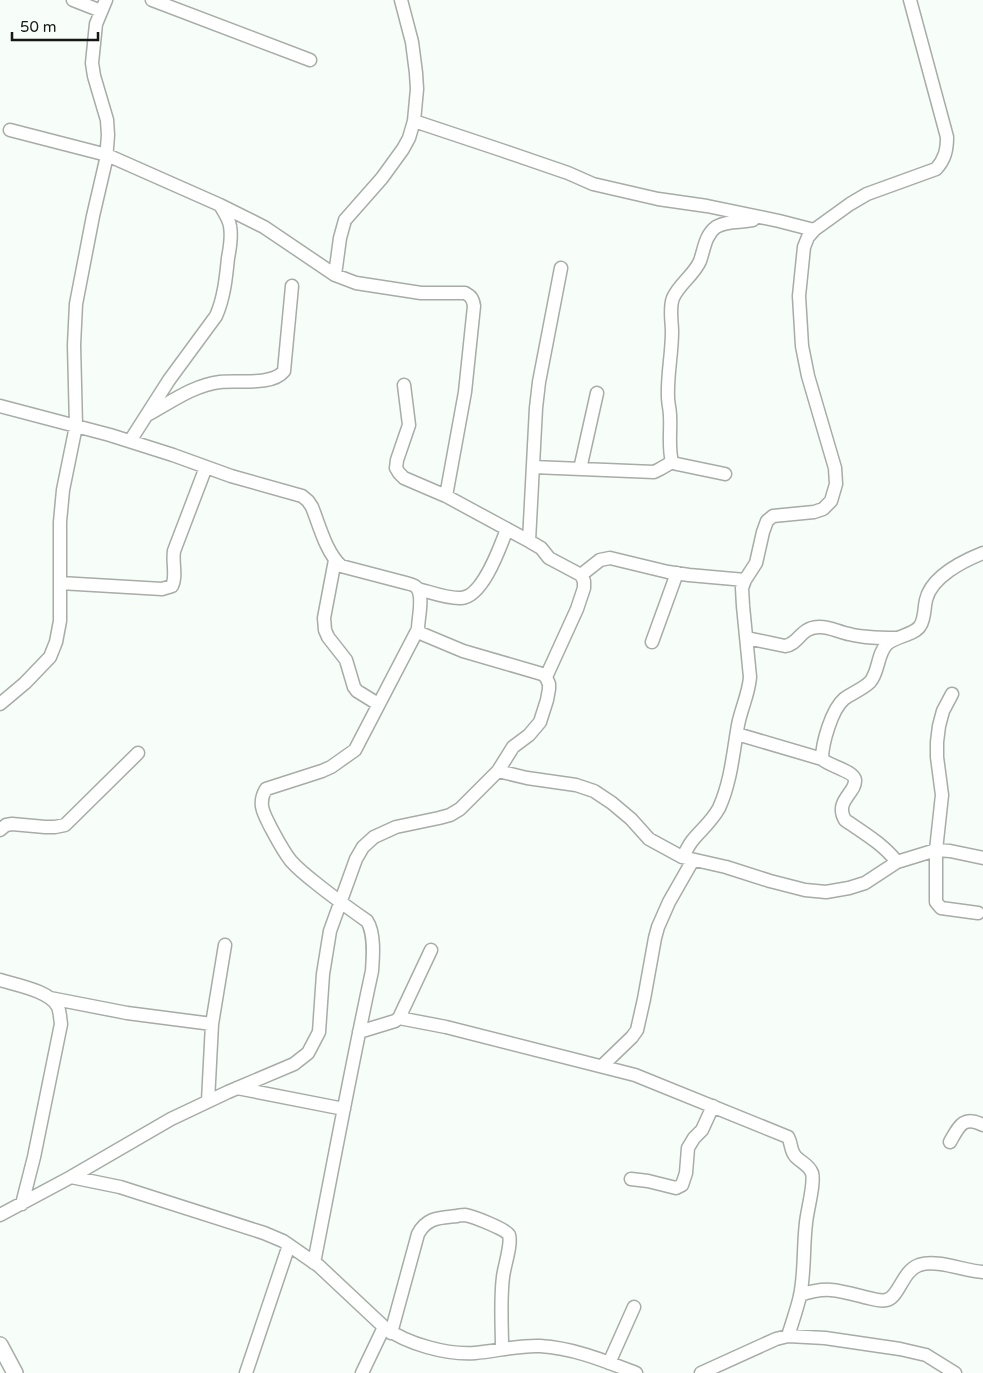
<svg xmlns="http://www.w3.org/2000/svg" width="983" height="1373" viewBox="0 0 983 1373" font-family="'Varela Round',sans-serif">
  <rect width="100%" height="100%" fill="#f7fdf8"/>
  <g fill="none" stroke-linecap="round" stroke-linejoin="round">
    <defs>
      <path id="minor" d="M 73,0 L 101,11
        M 152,0 L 310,60
        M 414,121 L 501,150 L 568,173 L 593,184 L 658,199 L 707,206 L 779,221 L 814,230
        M 10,130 L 107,155 L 220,205 L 264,227 L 335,275 L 356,283 L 421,293 L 465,293 C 471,296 473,299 474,306 L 465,392 L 446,496
        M 335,275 L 340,238 L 345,220 L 382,178 L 403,149 L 409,138 L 414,121 L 417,89 L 416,73 L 412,42 L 401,0
        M 404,385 L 409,425 L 397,460 L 396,468 L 399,473 L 404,478 L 446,496 L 529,541 L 541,548 L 549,558 L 581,575 L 584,581 L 584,588 L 577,609 L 546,677
        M 0,406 L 110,435 L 173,455 L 231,476 L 302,496 L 308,501 L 312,507 C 320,527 326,552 341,566 L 406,583 C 410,584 415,585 417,588 C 424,597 418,618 418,629 L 420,633 L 463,651 L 542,674 L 546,677 L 549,684 L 549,689 L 547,700 L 540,722 L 529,735 L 513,747 L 498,771 L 460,809 L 450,815 L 439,818 L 396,827 L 374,837 L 363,847 L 356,859 L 330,931 L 323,974 L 319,1032 L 308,1053 L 294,1064 L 228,1092 L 171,1119 L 71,1177 L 0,1215
        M 149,414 C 171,402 194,385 220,382 C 238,380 272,386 284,371 L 292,286
        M 130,441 L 169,380 L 216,316 C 224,298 226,278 228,258 C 230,248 232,237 230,226 C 229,219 224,212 220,205
        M 533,467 L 654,472 L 660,469 L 672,462
        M 580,469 L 597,393
        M 725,474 L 677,464 L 672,462 C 668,447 671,431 670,416 C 670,410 668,403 668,397 C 667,375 672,354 672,332 C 672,321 669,308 673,298 C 679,284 694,275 700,261 C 704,250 705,235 716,227 C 728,220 741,223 753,220
        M 529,541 L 536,408 L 539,382 L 561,268
        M 335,560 L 324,618 L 325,630 L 328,637 L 346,660 L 354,687 L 357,691 L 378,704
        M 581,575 L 600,560 L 610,558 L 668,572 L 689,575 L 745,580
        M 60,583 L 162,589 L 172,586 C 177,576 172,563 174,551 L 206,467
        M 418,589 C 430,592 448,599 461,598 C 483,597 500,547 507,529
        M 747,638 L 785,646 C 799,644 800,628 818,627 C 829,626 838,632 849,634 C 864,638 880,638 896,638
        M 652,642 L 677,573
        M 952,694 L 943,711 L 939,726 L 937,742 L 937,757 L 942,795 L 936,850 L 936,902 L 941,908 L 978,913
        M 0,704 L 25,683 L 50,657 L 56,642 L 60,621 L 60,522 L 63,490 L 76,426 L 74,345 L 76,304 L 93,216 L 106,160 L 108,135 L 107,120 L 94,76 L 92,63 L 96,24 L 106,0
        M 737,734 L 822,759
        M 498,771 L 527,778 L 576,785 L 594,791 L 612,803 L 631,819 L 649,839 L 682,857 L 726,867 L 770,881 L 805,890 L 826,892 L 849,888 L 865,883 L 897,862 L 936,850 L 950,851 L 983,858
        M 0,830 L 6,825 L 12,824 L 45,827 L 55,827 L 65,825 L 138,753
        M 682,857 C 686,852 688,846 692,841 C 701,830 712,821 719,808 C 731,782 733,753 738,725 C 741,709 749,693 750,677 L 743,606 L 742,588 L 745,580 L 756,563 L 763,532 L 767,521 L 773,516 L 814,512 L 823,509 L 831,501 L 836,484 L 835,468 L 808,376 L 802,346 L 799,296 L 804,247 L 808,237 L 814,230 L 850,204 L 867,194 L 936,169 C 945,159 947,150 947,137 L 910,0
        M 897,862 C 883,844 864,833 845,820 C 834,801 856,793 855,780 C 854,771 829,766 822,759 C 822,743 832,709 844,699 C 852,693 863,689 870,682 C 879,672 877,654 887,644 C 896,636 914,635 920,626 C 925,619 924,608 926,600 C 931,577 963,561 983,553
        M 0,980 C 16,985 51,991 58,1007 C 60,1012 60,1018 61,1024 L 34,1157 L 22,1204
        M 50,998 L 127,1013 L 212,1024
        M 399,1018 L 446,1027 L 635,1075 L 788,1137 C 792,1144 790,1151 796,1157 C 802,1163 809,1165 812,1173 C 815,1183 807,1211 806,1223 C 803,1247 805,1272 800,1296 C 797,1309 792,1323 788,1336
        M 359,1032 L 395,1021 L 399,1018 L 431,950
        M 602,1066 L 632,1037 L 637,1030 L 644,999 L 655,938 L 658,927 L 669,902 L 693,860
        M 237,1088 L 344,1109
        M 208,1101 L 212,1024 L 225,945
        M 950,1142 C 959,1126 963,1115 983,1125
        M 71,1177 L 120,1187 L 264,1233 L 283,1241 L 319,1266 L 384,1327 C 407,1344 447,1355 475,1353 C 497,1351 519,1345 540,1346 C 574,1348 605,1361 636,1373
        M 631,1179 L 648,1181 L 676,1188 L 682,1185 L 686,1173 L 688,1148 L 694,1138 L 702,1130 L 713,1106
        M 314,1263 C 333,1165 351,1068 372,971 C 373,957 375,933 367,921 C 350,909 333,897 317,884 C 308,877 299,870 291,861 C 283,851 277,839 271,828 C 264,814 257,804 266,789 L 322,771 L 331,767 L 355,750 L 418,629
        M 800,1295 C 826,1286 838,1290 864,1297 C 871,1298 879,1302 886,1300 C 899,1298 902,1271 919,1265 C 938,1259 964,1271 983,1272
        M 391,1333 L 418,1234 C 427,1217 440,1218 457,1216 C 459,1215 463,1215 465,1215 C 472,1216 506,1229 509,1235 C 512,1244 504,1267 503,1277 C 500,1300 502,1325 502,1349
        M 609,1363 L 634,1307
        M 246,1373 L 289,1245
        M 362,1373 L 384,1327
        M 701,1373 L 776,1339 L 788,1336 L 825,1338 L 900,1349 L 926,1355 L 955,1373"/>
      <path id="tertiary" d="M 0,1345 L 15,1373"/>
    </defs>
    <use href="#minor" stroke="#a7aca7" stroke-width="15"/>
    <use href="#tertiary" stroke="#a7aca7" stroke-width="18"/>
    <use href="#minor" stroke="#fff" stroke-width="12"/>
    <use href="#tertiary" stroke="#fff" stroke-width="15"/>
  </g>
  <path d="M12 32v8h86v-8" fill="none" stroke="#151715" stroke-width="2.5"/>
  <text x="20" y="32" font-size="15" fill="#151715" stroke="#f7fdf8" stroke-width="4" paint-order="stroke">50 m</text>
</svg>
